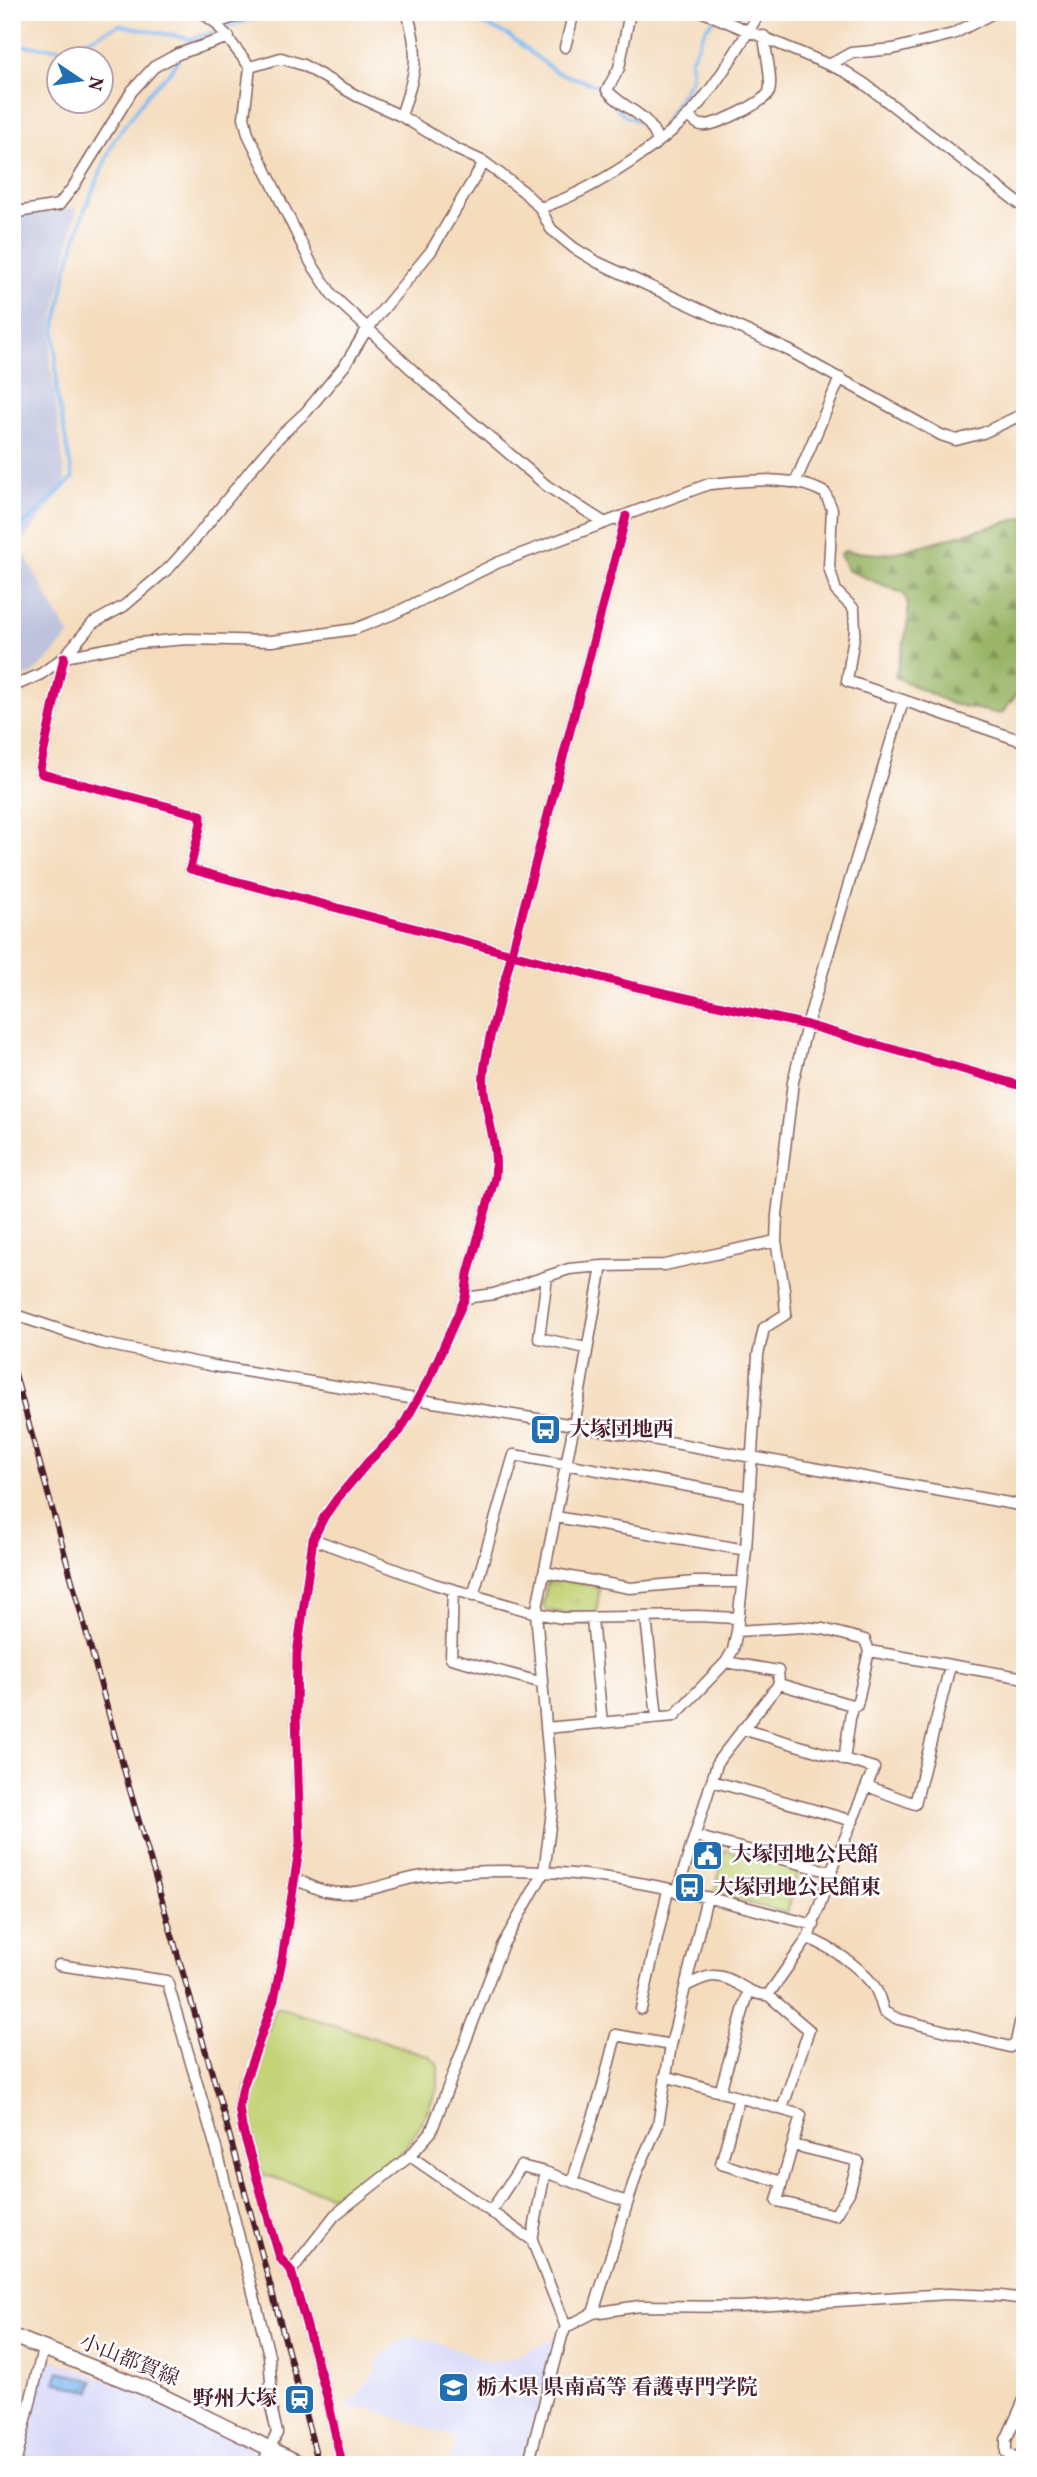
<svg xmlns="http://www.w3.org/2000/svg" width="1037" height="2477" viewBox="0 0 1037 2477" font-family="Vollkorn,'Noto Serif JP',serif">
  <defs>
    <pattern id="grass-tufts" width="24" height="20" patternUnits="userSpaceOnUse" patternTransform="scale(1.75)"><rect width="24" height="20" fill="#c3d376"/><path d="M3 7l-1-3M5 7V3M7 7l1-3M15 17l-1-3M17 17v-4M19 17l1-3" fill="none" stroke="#a9b566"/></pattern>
    <pattern id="forest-firs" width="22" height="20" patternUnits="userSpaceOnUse" patternTransform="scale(1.75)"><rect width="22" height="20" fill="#9ab567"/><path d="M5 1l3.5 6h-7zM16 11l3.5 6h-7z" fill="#809355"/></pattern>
    <pattern id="water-waves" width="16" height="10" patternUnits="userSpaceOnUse" patternTransform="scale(1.75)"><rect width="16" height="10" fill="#7fb9f0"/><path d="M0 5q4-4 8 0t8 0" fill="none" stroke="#6a96c3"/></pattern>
  </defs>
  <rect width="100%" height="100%" fill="#fff"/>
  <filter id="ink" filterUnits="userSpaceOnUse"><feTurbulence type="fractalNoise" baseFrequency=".0143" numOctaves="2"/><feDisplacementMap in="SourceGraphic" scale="14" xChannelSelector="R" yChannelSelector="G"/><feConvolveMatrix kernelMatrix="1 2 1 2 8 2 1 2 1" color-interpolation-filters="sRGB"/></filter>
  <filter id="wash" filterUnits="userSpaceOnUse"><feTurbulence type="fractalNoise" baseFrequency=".00686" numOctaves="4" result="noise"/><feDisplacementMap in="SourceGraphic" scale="28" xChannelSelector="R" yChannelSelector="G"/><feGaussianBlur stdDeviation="1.57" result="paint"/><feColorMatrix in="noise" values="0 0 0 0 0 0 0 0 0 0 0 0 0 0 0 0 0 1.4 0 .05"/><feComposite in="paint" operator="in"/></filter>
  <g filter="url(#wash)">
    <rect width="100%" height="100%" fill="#f4dcbd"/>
    <path fill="#d6d7f8" d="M 414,2336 L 437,2342 L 486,2362 L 510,2359 L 557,2338 L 523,2465 L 448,2465 L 456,2438 L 369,2408 L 345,2410 L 379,2368 L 376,2361 L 398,2343 Z
      M 45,2357 L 155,2398 L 262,2450 L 256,2465 L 20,2465 Z"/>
    <path fill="#bec2dd" d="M 77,207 L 54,317 L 50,359 L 66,486 L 19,545 L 69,635 L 52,656 L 32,674 L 12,682 L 12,218 Z"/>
    <path fill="url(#grass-tufts)" stroke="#867950" stroke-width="2" d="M 554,1579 L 599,1587 L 597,1615 L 563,1613 L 546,1610 L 543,1605 L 547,1583 Z
      M 725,1850 L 799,1869 L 787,1913 L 714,1894 Z"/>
    <path fill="url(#forest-firs)" stroke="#726a49" stroke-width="2" d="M 1025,517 L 1025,675 L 1014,698 L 1001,714 L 952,704 L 895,677 C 899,658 918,606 902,593 L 847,570 L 840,554 L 844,551 L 880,554 L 902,551 Z"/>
    <path fill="#c3d376" stroke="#867950" stroke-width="2" d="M 277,2007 L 430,2056 L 438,2066 L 438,2087 L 422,2122 L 398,2158 L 343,2199 L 262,2174 L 246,2106 L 247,2085 Z"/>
    <path fill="url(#water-waves)" stroke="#646c8e" stroke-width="2" d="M 59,2371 L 94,2381 L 91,2392 L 55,2382 Z"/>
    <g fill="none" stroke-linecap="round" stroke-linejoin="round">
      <path stroke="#7fb9f0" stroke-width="3.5" d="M 456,12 L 508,35 L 556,72 L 596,85 L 625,116 L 640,122
        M 12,45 L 67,49 L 119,25 L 192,39 L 273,12
        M 185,49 L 192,39
        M 661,128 L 691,79 L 691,60 L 706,28 L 714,20
        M 12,536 L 73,478 L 57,394 L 55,332 L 67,269 L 84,212 L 114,140 L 151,90 L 170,72 L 179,58"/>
    </g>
  </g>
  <g filter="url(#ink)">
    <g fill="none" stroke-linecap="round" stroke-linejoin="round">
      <defs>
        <path id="minor" d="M 201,12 L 216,23 L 250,67 L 244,117 L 248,134 L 311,263 L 333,296 L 424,381 L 547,486 L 605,523
          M 630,12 L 619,68 L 607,90 C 625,111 649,112 658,142
          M 703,12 L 846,72 L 866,85 L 1025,208
          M 216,23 L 250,12
          M 565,47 L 574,12
          M 831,64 L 851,53 L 893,49 L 953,34 L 995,12
          M 250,67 L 281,58 L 303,65 L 357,96 L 401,116 L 456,149 L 484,162 L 523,191 L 540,208 L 551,229 L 574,248 L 597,262 L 790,351 L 941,435 L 956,440 L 983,433 L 1025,413
          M 688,115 C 692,119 696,124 701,125 C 713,128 765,102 769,92 C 773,80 765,50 764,36
          M 401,116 C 415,73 421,57 407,12
          M 540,208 C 593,191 669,142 704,98 C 725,71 742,42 760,12
          M 12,213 L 59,205 L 73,187 L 132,91 L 154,67 L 178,54 L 229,37
          M 795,483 L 840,378
          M 64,657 L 40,769 L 42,774 L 201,815 L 201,823 L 190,869 L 633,986 L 807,1025 L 1025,1087
          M 64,657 L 138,643 L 187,639 L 272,641 L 355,629 L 393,614 L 497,563 L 709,484 C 745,481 792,474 825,493 L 832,509 L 829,567 L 836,591 L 854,609 L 855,630 L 847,681 L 1025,742
          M 12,687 L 41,674 L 64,657 L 93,623 L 124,606 L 170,567 L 196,538 L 253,467 L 280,436 L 306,412 L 345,365 L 367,329 L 431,251 L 484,162
          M 547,1277 L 539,1338 L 586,1348
          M 465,1298 L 494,1294 L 569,1269 L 602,1266 L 664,1265 L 776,1241
          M 12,1314 L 100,1343 L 214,1366 L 574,1425 L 1025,1506
          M 556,1517 L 746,1550
          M 313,1539 L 434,1584 L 536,1613 L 562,1618 L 698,1616 L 737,1618
          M 544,1572 L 630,1588 L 695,1582 L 742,1582
          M 453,1589 L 451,1658 L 543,1683
          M 473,1596 L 514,1455 L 750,1497
          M 646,1618 L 657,1717
          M 592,1619 L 602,1723
          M 737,1631 L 802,1627 L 823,1629 L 865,1640 L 869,1651 L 1025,1678
          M 779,1684 L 852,1705 L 844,1760
          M 852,1705 L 857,1705 L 869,1651
          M 546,1728 L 674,1716 L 726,1662 L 733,1650 L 737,1631 L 746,1550 L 758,1355 L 764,1328 L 786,1314 L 784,1289 L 776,1241 L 777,1215 L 793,1082 L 807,1025 L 903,701
          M 712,1781 L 853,1821
          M 867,1786 L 915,1804 L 950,1666
          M 695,1836 L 831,1872
          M 295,1879 C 305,1883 315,1889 325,1891 C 358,1899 392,1880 424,1876 C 463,1871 503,1870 542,1872 C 634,1875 725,1902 814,1925
          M 677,1892 L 718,1761 L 779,1684 L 778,1671 L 726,1662
          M 808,1938 C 832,1948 858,1965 874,1986 C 879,1993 881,2004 884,2012 L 898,2019 L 1010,2047 L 1016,2042 L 1025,2000
          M 59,1965 L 167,1981 L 218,2155 L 269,2355 L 271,2382 L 269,2397 L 277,2433 L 262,2465
          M 686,1986 C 694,1982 705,1976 714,1976 C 734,1976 748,1996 768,1995 L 808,1938 L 831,1872 L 874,1768 L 742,1729
          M 768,1995 L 809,2030 L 782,2109
          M 641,2009 L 668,1890
          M 665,2076 L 801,2115 L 777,2201 L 835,2215 L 849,2193 L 858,2161 L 793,2145
          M 720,2092 L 749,1990
          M 739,2097 L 721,2164 L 782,2182
          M 410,2156 L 532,2240 L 566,2327
          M 572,2182 L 601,2093 L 616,2035 L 671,2045
          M 491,2211 L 521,2166 L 545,2172 L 627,2202
          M 532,2240 L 545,2172
          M 291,2271 L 335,2215 L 410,2156 L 431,2132 L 502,1946 L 544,1872 L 553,1804 L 536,1613 L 574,1425 L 602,1266
          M 593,2313 L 637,2172 L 658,2125 L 671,2045 L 707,1897
          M 1025,2398 L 1006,2440 L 1006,2453 L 1025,2464
          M 15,2465 L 43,2349
          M 342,2465 L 328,2400 L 291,2271 L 280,2258 L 242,2127 L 239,2107 L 243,2087 L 274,1999 L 282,1960 L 300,1843 L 296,1714 L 297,1654 L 313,1539 L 324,1517 L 336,1500 L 369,1461 L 400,1431 L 431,1375 L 465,1298 L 468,1274 L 495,1177 C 498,1145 488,1122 484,1091 C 482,1072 487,1055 490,1037 L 626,516
          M 528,2465 L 562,2336 L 566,2327 L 593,2313 L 640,2306 L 741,2307 L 948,2294 L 1001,2296 L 1025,2299"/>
        <path id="major" d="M 12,2336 L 150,2390 L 303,2465"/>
      </defs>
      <use href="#minor" stroke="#86615e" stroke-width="13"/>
      <use href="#major" stroke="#86615e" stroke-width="17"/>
      <use href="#minor" stroke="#fff" stroke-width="10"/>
      <use href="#major" stroke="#fff" stroke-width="14"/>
      <defs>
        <path id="rail" d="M 12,1363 L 127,1780 L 221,2104 L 319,2465"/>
      </defs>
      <use href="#rail" stroke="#4a1f2b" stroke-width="6"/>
      <use href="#rail" stroke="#fff" stroke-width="3.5" stroke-dasharray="10" stroke-linecap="butt"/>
      <defs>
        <path id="cycleway" d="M 64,657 L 40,769 L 42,774 L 201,815 L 201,823 L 190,869 L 633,986 L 807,1025 L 1025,1087
          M 342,2465 L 328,2400 L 291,2271 L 280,2258 L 242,2127 L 239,2107 L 243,2087 L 274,1999 L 282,1960 L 300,1843 L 296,1714 L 297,1654 L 313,1539 L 324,1517 L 336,1500 L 369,1461 L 400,1431 L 431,1375 L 465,1298 L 468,1274 L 495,1177 C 498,1145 488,1122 484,1091 C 482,1072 487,1055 490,1037 L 626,516"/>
      </defs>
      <use href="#cycleway" stroke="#fff" stroke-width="13"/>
      <use href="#cycleway" stroke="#d6006c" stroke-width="9"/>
    </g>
  </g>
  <defs>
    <symbol id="bus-square" viewBox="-11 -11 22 22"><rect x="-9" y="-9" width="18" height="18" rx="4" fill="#1f6fb2" stroke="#fff"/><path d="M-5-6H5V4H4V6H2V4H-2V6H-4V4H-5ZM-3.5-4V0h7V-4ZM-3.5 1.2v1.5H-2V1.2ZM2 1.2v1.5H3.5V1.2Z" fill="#fff"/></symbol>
    <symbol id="civic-square" viewBox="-11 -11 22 22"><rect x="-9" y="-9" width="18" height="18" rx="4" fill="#1f6fb2" stroke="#fff"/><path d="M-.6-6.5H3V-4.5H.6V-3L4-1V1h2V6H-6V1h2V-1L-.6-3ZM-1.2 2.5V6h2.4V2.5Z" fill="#fff"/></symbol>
    <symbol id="school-square" viewBox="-11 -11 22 22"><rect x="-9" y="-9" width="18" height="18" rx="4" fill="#1f6fb2" stroke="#fff"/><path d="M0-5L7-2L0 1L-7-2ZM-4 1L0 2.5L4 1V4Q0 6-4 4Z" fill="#fff"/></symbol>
    <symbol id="station-square" viewBox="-11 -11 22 22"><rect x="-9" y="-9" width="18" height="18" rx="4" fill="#1f6fb2" stroke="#fff"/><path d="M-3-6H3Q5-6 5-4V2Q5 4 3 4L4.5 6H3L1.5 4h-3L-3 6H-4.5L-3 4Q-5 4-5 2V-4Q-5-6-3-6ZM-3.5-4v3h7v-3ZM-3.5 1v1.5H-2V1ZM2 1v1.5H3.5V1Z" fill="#fff"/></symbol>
  </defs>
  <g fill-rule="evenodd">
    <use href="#bus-square" x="528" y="1412" width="35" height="35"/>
    <use href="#civic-square" x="690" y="1838" width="35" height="35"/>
    <use href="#bus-square" x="672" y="1870" width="35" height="35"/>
    <use href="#school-square" x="436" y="2370" width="35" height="35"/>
    <use href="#station-square" x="282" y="2382" width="35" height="35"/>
  </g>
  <g text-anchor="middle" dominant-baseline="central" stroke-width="5" stroke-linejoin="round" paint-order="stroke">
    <g font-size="21" font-weight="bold" fill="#4a1f2b" stroke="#fff" text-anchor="start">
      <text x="569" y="1430">大塚団地西</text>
      <text x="731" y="1855">大塚団地公民館</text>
      <text x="713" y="1888">大塚団地公民館東</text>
      <text x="476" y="2388">栃木県 県南高等 看護専門学院</text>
      <text x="277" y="2399" text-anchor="end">野州大塚</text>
    </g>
    <g font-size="21" fill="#4a1f2b" stroke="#fff">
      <text transform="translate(129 2361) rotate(22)">小山都賀線</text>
    </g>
  </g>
  <rect width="1037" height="2477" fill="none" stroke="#fff" stroke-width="42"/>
  <g transform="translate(80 80) rotate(103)"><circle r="33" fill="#ffffff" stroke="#b7a5aa" stroke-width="2"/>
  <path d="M0-5L12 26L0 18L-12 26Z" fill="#1f6fb2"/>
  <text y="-10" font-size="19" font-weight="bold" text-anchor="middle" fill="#4a1f2b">N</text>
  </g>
</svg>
